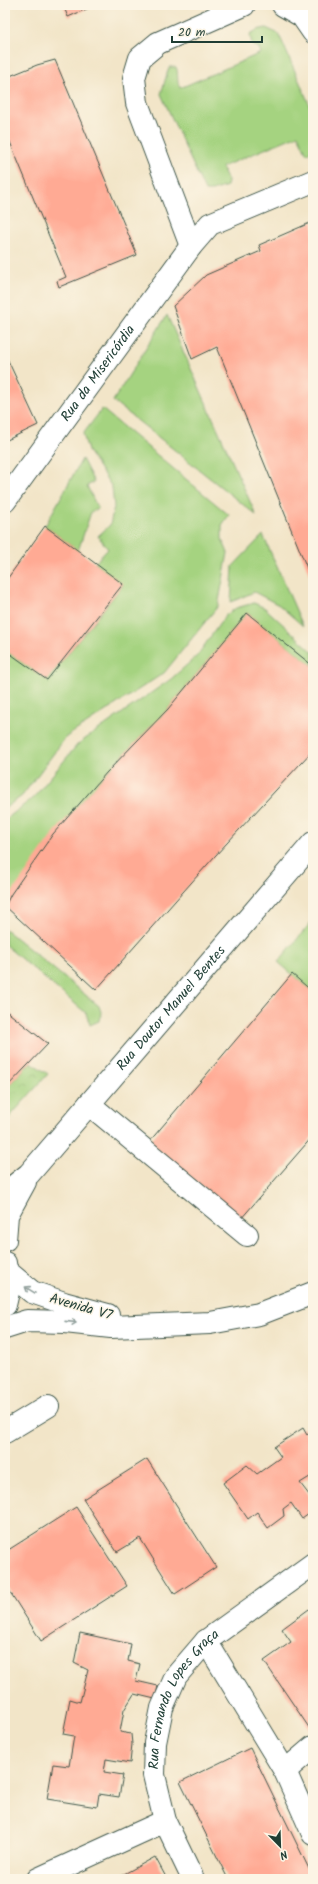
<svg xmlns="http://www.w3.org/2000/svg" width="318" height="1884" viewBox="0 0 318 1884" font-family="Kalam,sans-serif">
  <defs>
    <pattern id="park-crowns" width="20" height="18" patternUnits="userSpaceOnUse"><rect width="20" height="18" fill="#a5d380"/><path d="M2 6a3 3 0 1 1 6 0M12 15a3 3 0 1 1 6 0" fill="none" stroke="#86ac6a"/></pattern>
  </defs>
  <rect width="100%" height="100%" fill="#fcf5e5"/>
  <filter id="ink" filterUnits="userSpaceOnUse"><feTurbulence type="fractalNoise" baseFrequency=".025" numOctaves="2"/><feDisplacementMap in="SourceGraphic" scale="8" xChannelSelector="R" yChannelSelector="G"/><feConvolveMatrix kernelMatrix="1 2 1 2 8 2 1 2 1" color-interpolation-filters="sRGB"/></filter>
  <filter id="wash" filterUnits="userSpaceOnUse"><feTurbulence type="fractalNoise" baseFrequency=".012" numOctaves="4" result="noise"/><feDisplacementMap in="SourceGraphic" scale="16" xChannelSelector="R" yChannelSelector="G"/><feGaussianBlur stdDeviation="0.9" result="paint"/><feColorMatrix in="noise" values="0 0 0 0 0 0 0 0 0 0 0 0 0 0 0 0 0 1.4 0 .05"/><feComposite in="paint" operator="in"/></filter>
  <g filter="url(#wash)">
    <rect width="100%" height="100%" fill="#f2e5c8"/>
    <path fill="#a5d380" stroke="#62885a" d="M 266,28 L 277,33 L 281,39 L 313,113 L 313,148 L 307,154 L 298,135 L 222,167 L 228,181 L 227,186 L 212,191 L 205,191 L 161,94 L 169,67 L 176,67 C 179,73 176,81 180,88 L 261,53 L 259,48 L 252,45 L 250,34 L 257,30 Z
      M 167,315 L 256,515 L 113,401 Z
      M 102,409 L 229,515 L 222,525 L 222,539 L 228,553 L 218,606 L 164,673 L 66,737 L 22,796 L 5,808 L 5,650 L 47,680 L 123,585 L 95,563 L 108,549 L 98,536 L 110,525 L 114,507 L 112,487 L 88,451 L 83,434 Z
      M 82,459 L 94,482 L 87,486 L 98,509 L 91,512 L 78,551 L 45,526 Z
      M 263,535 L 303,626 L 279,605 L 254,592 L 231,602 L 233,566 Z
      M 254,603 L 265,608 L 313,652 L 313,666 L 247,613 L 168,709 L 107,772 L 53,835 L 5,905 L 5,820 L 34,797 L 78,744 L 171,679 L 197,656 L 225,616 L 236,608 Z
      M 313,920 L 313,992 L 278,962 Z
      M 5,929 L 99,1006 L 102,1015 L 99,1021 L 90,1025 L 86,1013 L 5,945 Z"/>
    <path fill="url(#park-crowns)" stroke="#62885a" d="M 31,1062 L 48,1074 L 5,1122 L 5,1089 Z"/>
    <g id="blocks">
      <path fill="#ffaa94" d="M 63,5 L 96,5 L 68,17 Z
        M 55,60 L 137,255 L 59,287 L 57,281 L 66,277 L 5,130 L 5,78 L 37,65 Z
        M 312,222 L 313,225 L 313,583 L 217,347 L 192,359 L 173,306 L 206,275 L 261,251 L 259,245 Z
        M 5,354 L 38,425 L 5,441 Z
        M 45,526 L 123,584 L 47,680 L 5,650 L 5,582 Z
        M 247,613 L 313,666 L 313,750 L 215,856 L 96,990 L 5,906 L 11,894 L 53,834 L 107,772 L 168,709 Z
        M 292,974 L 313,992 L 313,1136 L 240,1220 L 149,1142 Z
        M 5,1010 L 48,1044 L 5,1089 Z
        M 303,1428 L 307,1435 L 313,1430 L 313,1475 L 300,1483 L 313,1500 L 313,1511 L 302,1519 L 291,1503 L 283,1509 L 284,1516 L 268,1528 L 257,1512 L 248,1519 L 223,1483 L 247,1465 L 257,1474 L 281,1457 L 274,1447 Z
        M 147,1459 L 216,1567 L 175,1594 L 140,1538 L 117,1552 L 83,1499 Z
        M 76,1507 L 127,1586 L 41,1641 L 5,1584 L 5,1552 Z
        M 309,1609 L 313,1614 L 313,1727 L 310,1729 L 264,1661 L 291,1642 L 282,1629 Z
        M 80,1633 L 131,1644 L 128,1661 L 140,1664 L 136,1681 L 158,1686 L 155,1699 L 134,1694 L 124,1710 L 120,1732 L 131,1734 L 132,1744 L 130,1763 L 106,1759 L 104,1772 L 123,1775 L 119,1797 L 99,1794 L 97,1807 L 47,1799 L 53,1764 L 69,1766 L 74,1736 L 63,1734 L 70,1699 L 80,1702 L 88,1670 L 74,1663 Z
        M 250,1748 L 313,1877 L 313,1879 L 228,1879 L 180,1782 Z
        M 155,1857 L 167,1879 L 115,1879 Z"/>
    </g>
  </g>
  <g filter="url(#ink)">
    <use href="#blocks" fill-opacity="0" stroke="#3f564a" stroke-width="1"/>
    <g fill="none" stroke-linecap="round" stroke-linejoin="round">
      <defs>
        <g id="minor">
          <path d="M 283,5 L 302,16 L 313,32"/>
          <path d="M 191,246 L 137,103 L 134,78 L 140,58 L 158,43 L 244,5"/>
          <path id="s1" d="M 5,501 L 191,246 L 210,224 L 313,181"/>
          <path d="M 89,1104 L 247,1235"/>
          <path id="s2" d="M 5,1193 L 29,1174 L 313,843"/>
          <path d="M 5,1240 L 7,1215 L 25,1182"/>
          <path d="M 8,1272 L 32,1292 L 64,1303 L 108,1315"/>
          <path d="M 5,1305 L 9,1288 L 5,1263"/>
          <path d="M 5,1328 L 27,1321 L 65,1322 L 111,1327 L 210,1323 L 259,1314 L 313,1293"/>
          <path d="M 5,1432 L 48,1406"/>
          <path d="M 206,1641 L 285,1771 L 313,1834"/>
          <path d="M 285,1771 L 313,1747"/>
          <path d="M 38,1879 L 165,1821"/>
          <path id="s3" d="M 193,1879 L 165,1821 L 154,1775 L 155,1743 L 162,1708 L 176,1676 L 206,1641 L 313,1564"/>
        </g>
      </defs>
      <use href="#minor" stroke="#3f564a" stroke-width="24"/>
      <use href="#minor" stroke="#fff" stroke-width="22"/>
    </g>
    <defs><path id="oneway-shaft" d="M-6 0H5M1.5-3L5.5 0L1.5 3" fill="none" stroke-width="1.6" stroke-linecap="round" stroke-linejoin="round"/></defs>
    <g stroke="#8f9e9a">
      <use href="#oneway-shaft" transform="translate(30 1290) rotate(-148)"/>
      <use href="#oneway-shaft" transform="translate(71 1322) rotate(6)"/>
    </g>
  </g>
  <g text-anchor="middle" dominant-baseline="central" stroke-width="3" stroke-linejoin="round" paint-order="stroke">
    <g font-size="14" fill="#1f3d34" stroke="#fcf5e5">
      <text stroke="none"><textPath href="#s1" startOffset="158">Rua da Misericórdia</textPath></text>
      <text stroke="none"><textPath href="#s2" startOffset="249">Rua Doutor Manuel Bentes</textPath></text>
      <text transform="translate(81 1307) rotate(16)">Avenida V7</text>
      <text stroke="none"><textPath href="#s3" startOffset="196">Rua Fernando Lopes Graça</textPath></text>
    </g>
  </g>
  <rect width="318" height="1884" fill="none" stroke="#fcf5e5" stroke-width="20"/>
  <g transform="translate(280 1846) rotate(157)" stroke="#fcf5e5" stroke-width="3" paint-order="stroke">
  <path d="M0-3L7 15L0 10L-7 15Z" fill="#1f3d34"/>
  <text y="-6" font-size="11" font-weight="bold" text-anchor="middle" fill="#1f3d34">N</text>
  </g>
  <path d="M172 36v6h90v-6" fill="none" stroke="#1f3d34" stroke-width="2"/>
  <text x="178" y="36" font-size="12" fill="#1f3d34" stroke="#fcf5e5" stroke-width="3" paint-order="stroke">20 m</text>
</svg>
